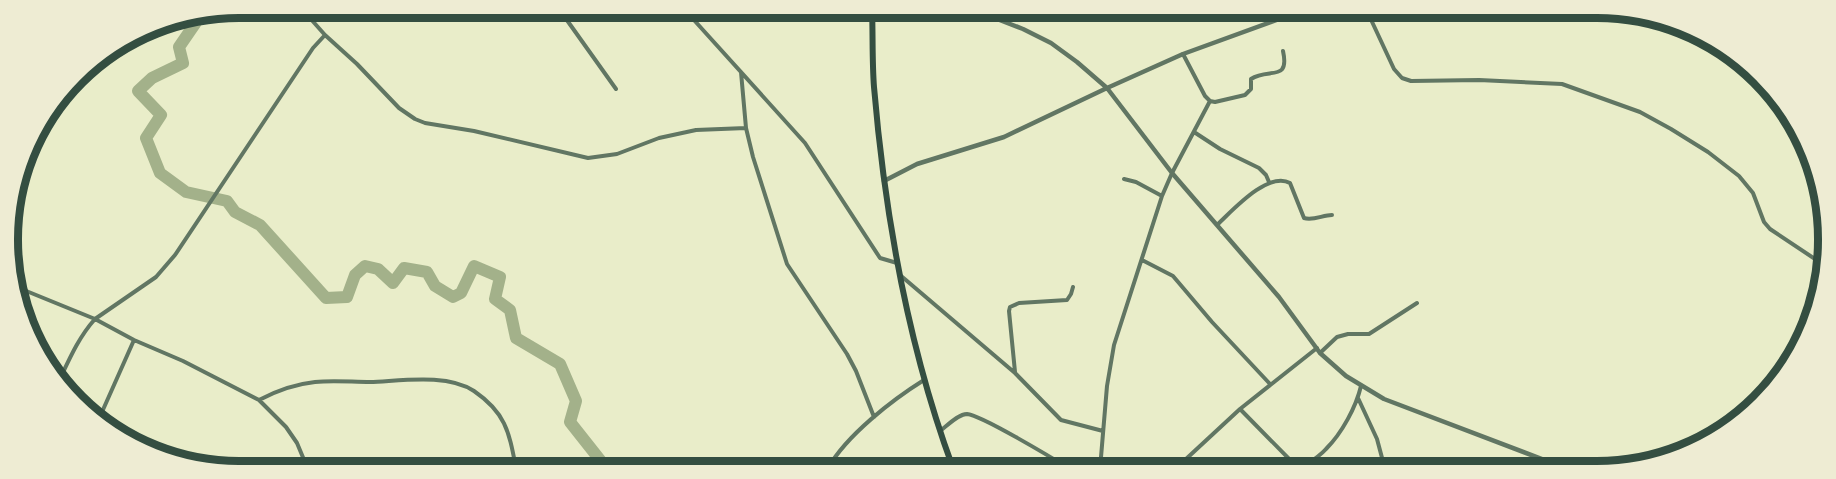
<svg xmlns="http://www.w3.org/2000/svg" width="1836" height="479" viewBox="0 0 1836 479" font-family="'Fira Sans',sans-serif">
  <rect width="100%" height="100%" fill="#e9edc9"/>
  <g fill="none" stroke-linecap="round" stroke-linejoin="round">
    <path stroke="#a3b18a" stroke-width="12" d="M 201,15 L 179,47 L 183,63 L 152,78 L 138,91 L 161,115 L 146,138 L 160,173 L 186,192 L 227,201 L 235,212 L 260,225 L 326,298 L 347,297 L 355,275 L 365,266 L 378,269 L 393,283 L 404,268 L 427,272 L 435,286 L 453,297 L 461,293 L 474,266 L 500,277 L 495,299 L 510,310 L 516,338 L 560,364 L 576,401 L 570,422 L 604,465 L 604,468"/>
    <path stroke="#617663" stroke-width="4" d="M 301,8 L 325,35
      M 559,9 L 616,89
      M 684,9 L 805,143 L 880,258 L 897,263
      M 1367,11 L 1394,69 L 1402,78 L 1411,81 L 1479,80 L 1562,84 L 1640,112 L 1671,129 L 1708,152 L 1739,176 L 1753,193 L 1764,222 L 1770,229 L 1824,265
      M 1183,54 L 1205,96 L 1210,101 L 1215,102 L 1245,95 L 1251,89 L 1251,79 C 1268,67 1290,83 1283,51
      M 741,72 L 746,128 L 753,157 L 787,264 L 847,354 L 856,371 L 874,417
      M 1194,132 L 1220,149 L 1259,168 L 1266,175 L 1269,182
      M 1124,179 L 1136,182 L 1162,196
      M 1218,224 C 1233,210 1268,171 1290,183 L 1304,218 C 1313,221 1323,215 1332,215
      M 1142,260 L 1173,276 L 1212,322 L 1270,384
      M 900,275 L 1015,373 L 1061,420 L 1103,431
      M 14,286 L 95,319 L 134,340 L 183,361 L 259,400 L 286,427 L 297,443 L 307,467
      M 1320,353 L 1337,337 L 1348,334 L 1369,334 L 1417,303
      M 1015,372 L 1009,311 L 1010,307 L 1019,303 L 1067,300 L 1071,294 L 1073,287
      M 58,383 C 69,360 78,338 95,319 L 156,277 L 175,255 L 313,48 L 325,35 L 357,64 L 399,108 L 415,119 L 425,123 L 474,131 L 588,158 L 617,154 L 659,138 L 696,130 L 746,128
      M 1358,398 L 1377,439 L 1385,469
      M 259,400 C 276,391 296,384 315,382 C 333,380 352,382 370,382 C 400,381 447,373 474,391 C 506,413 509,432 516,468
      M 1240,409 L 1299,469
      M 98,421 L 134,340
      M 940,431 C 947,426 958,414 967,414 C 981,415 1054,459 1070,469
      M 1186,459 L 1240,409 L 1317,348
      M 828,468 C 847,435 892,400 924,380
      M 1100,469 L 1107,386 L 1114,345 L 1162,196 L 1172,173 L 1210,101
      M 1123,469 C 1144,460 1163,459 1186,459 L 1194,469
      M 1300,469 C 1309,463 1319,457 1326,449 C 1342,433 1356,407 1361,386"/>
    <path stroke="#617663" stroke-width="4.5" d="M 974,10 L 1023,29 L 1051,43 L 1077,62 L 1107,88 L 1172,173 L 1279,297 L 1320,353 L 1346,376 L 1384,399 L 1568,469
      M 884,181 L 917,164 L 1004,137 L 1107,88 L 1183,54 L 1301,11"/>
    <path stroke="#344e41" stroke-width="6" d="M 872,9 C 873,35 872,61 874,87 C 885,217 908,346 953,468"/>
  </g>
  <path d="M0 0H1836V479H0ZM239 18H1597A221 221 0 0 1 1818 239V240A221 221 0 0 1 1597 461H239A221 221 0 0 1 18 240V239A221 221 0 0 1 239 18Z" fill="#eeecd3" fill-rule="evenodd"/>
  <path fill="none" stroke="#344e41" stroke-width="8" d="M239 18H1597A221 221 0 0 1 1818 239V240A221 221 0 0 1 1597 461H239A221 221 0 0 1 18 240V239A221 221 0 0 1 239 18Z"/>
</svg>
